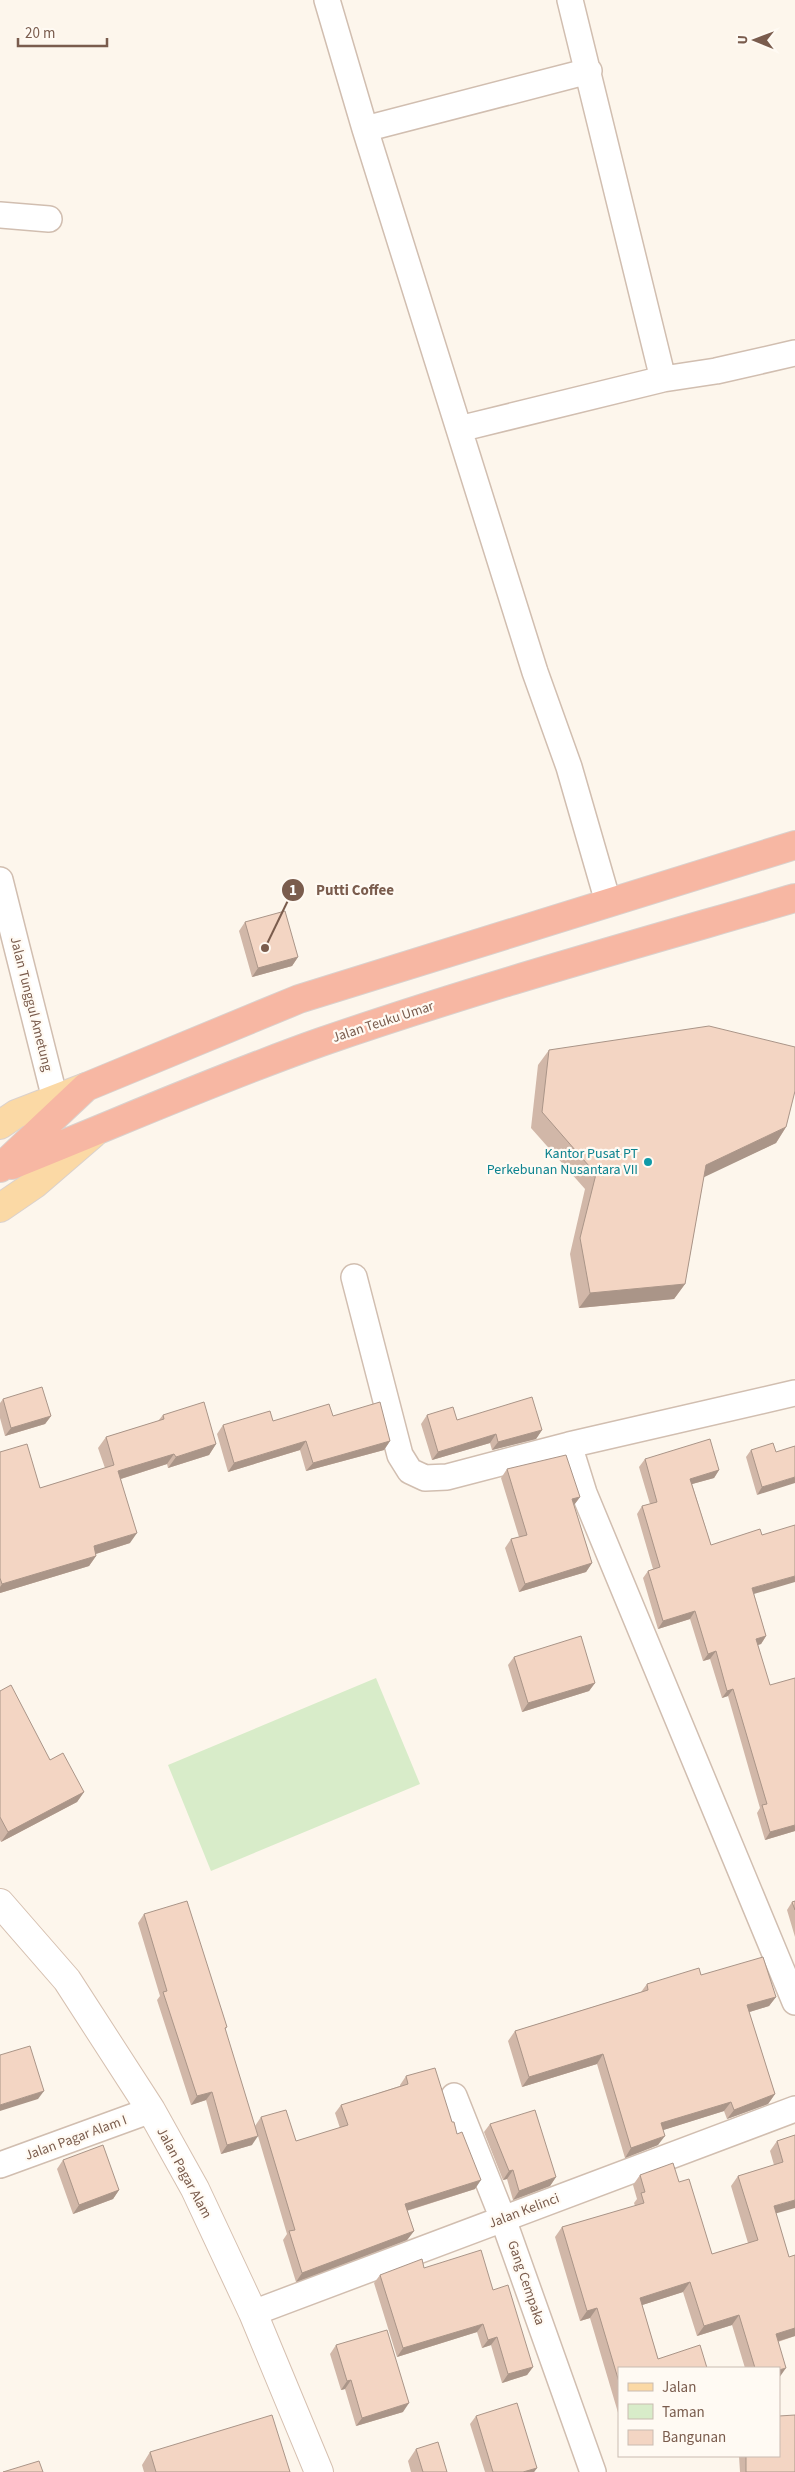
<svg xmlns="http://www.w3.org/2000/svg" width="795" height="2472" viewBox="0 0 795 2472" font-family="'Source Sans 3',sans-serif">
  <rect width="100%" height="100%" fill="#fdf6ec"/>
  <path fill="#d8ecc9" d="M 376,1678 L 420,1784 L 211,1871 L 168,1765 Z"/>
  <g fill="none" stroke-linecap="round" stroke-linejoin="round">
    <defs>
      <path id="street" d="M 327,0 L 365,129 L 535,672 L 569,767 L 608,902
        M 570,0 L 663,379
        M 365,129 L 589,71
        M 0,215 L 49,219
        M 459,429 L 663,379 L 716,371 L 795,353
        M 0,880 L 55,1099
        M 354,1277 L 400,1455 L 410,1471 L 425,1478 L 447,1477 L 569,1445 L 795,1393
        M 569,1445 L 584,1493 L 795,2002
        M 454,2096 L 503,2219 L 593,2472
        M 0,2165 L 151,2110
        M 253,2313 L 795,2109"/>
      <path id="secondary" d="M 0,1903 L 67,1980 L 151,2110 L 195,2189 L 253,2313 L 319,2472"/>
      <path id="primary" d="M 0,1125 L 16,1114 L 86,1087
        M 0,1208 L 35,1184 L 93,1134"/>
      <path id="highway" d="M 12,1165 C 115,1124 216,1079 321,1042 C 477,988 637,944 795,898
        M 0,1168 L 86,1087 L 299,999 L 795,845"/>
    </defs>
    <use href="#street" stroke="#d1beb0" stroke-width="28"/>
    <use href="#secondary" stroke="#d6c0b0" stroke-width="30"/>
    <use href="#primary" stroke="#dad1cd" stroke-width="30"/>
    <use href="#highway" stroke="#dad1cd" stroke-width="30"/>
    <use href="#street" stroke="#fff" stroke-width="25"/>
    <use href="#secondary" stroke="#fff" stroke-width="28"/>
    <use href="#primary" stroke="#fbd9a5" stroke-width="28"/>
    <use href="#highway" stroke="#f7b7a3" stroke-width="28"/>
  </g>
  <path fill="#d1b7a8" d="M 245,922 L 298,957 L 292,966 L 252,977 L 239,931 Z
    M 549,1050 L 786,1127 L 776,1143 L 704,1176 L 685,1284 L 674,1299 L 579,1308 L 570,1254 L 585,1189 L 531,1128 L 538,1065 Z
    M 3,1399 L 51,1416 L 45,1424 L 5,1436 L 0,1418 L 0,1403 Z
    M 163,1415 L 216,1444 L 209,1455 L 168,1468 L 167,1464 L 121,1479 L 130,1543 L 96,1554 L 96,1556 L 89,1566 L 0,1593 L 0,1452 L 40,1488 L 105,1468 L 98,1448 L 106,1437 L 158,1421 Z
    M 427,1415 L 457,1420 L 542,1430 L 536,1439 L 492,1450 L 490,1443 L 432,1460 L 421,1424 Z
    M 333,1416 L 390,1441 L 384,1450 L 306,1471 L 300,1450 L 228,1472 L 217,1434 L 223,1425 Z
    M 795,1446 L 757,1495 L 746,1457 L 751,1450 L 776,1452 Z
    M 645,1459 L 719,1470 L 714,1478 L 692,1484 L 711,1545 L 754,1594 L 766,1636 L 761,1644 L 758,1645 L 795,1831 L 765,1840 L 757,1813 L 760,1808 L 728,1696 L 722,1698 L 710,1659 L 703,1661 L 690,1619 L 658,1629 L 643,1578 L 648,1571 L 653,1569 L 637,1514 L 642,1506 L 650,1504 L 639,1467 Z
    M 507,1469 L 580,1497 L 574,1505 L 592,1563 L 586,1572 L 519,1592 L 505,1548 L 511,1539 L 519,1537 L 501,1478 Z
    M 514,1657 L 595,1683 L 589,1691 L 522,1712 L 508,1665 Z
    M 0,1691 L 50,1760 L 84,1792 L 77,1802 L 1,1842 L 0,1840 Z
    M 795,1901 L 795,1937 L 787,1910 L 792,1902 Z
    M 144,1914 L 227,2027 L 225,2030 L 252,2145 L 221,2154 L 206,2100 L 191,2105 L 157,2000 L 160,1996 L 138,1923 Z
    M 701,1975 L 776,1997 L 769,2006 L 749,2012 L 775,2094 L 768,2104 L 727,2119 L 724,2111 L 663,2130 L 658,2145 L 625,2158 L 597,2064 L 522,2087 L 508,2041 L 515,2031 L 641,1992 L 647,1984 Z
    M 406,2076 L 452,2122 L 475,2189 L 407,2211 L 414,2231 L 407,2240 L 296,2282 L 283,2240 L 287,2234 L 255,2126 L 261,2117 L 296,2141 L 340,2128 L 335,2113 L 341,2105 L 400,2086 L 400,2085 Z
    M 490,2124 L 556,2177 L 550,2186 L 513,2200 L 507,2179 L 503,2180 L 484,2132 Z
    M 795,2135 L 776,2214 L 789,2257 L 795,2255 L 795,2336 L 778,2342 L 779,2378 L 779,2368 L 745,2368 L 732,2325 L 697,2336 L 683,2292 L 642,2305 L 658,2359 L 707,2368 L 619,2368 L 619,2416 L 590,2318 L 580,2321 L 555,2237 L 562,2227 L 635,2206 L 634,2203 L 637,2199 L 633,2185 L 640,2175 L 679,2182 L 712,2254 L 748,2243 L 731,2186 L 738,2176 L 774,2165 L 770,2151 L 777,2141 Z
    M 63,2160 L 119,2190 L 113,2199 L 73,2214 L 57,2169 Z
    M 424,2268 L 493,2290 L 533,2367 L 527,2375 L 502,2383 L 491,2345 L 482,2348 L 477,2332 L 397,2357 L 374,2283 L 380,2275 Z
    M 336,2345 L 403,2412 L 356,2426 L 345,2389 L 341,2390 L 330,2354 Z
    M 476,2416 L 537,2468 L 534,2472 L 485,2472 L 470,2424 Z
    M 416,2449 L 447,2472 L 411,2472 L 408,2461 Z
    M 150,2452 L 290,2472 L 144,2472 L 142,2465 Z
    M 739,2456 L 779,2456 L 795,2472 L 740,2472 Z"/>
  <path fill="#aa9588" d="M 298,957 L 292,966 L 252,977 L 258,968 Z
    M 786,1127 L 776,1143 L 696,1181 L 706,1165 Z
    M 685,1284 L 674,1299 L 579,1308 L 590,1293 Z
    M 51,1416 L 45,1424 L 5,1436 L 11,1428 Z
    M 542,1430 L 536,1439 L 492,1450 L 498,1442 Z
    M 496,1434 L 490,1443 L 432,1460 L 438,1452 Z
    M 306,1441 L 300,1450 L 228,1472 L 234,1463 Z
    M 390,1441 L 384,1450 L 306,1471 L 313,1463 Z
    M 216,1444 L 209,1455 L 168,1468 L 176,1457 Z
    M 174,1454 L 167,1464 L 111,1482 L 118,1471 Z
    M 719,1470 L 714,1478 L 685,1486 L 690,1479 Z
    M 795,1477 L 795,1483 L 757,1495 L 762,1487 Z
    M 580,1497 L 574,1505 L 572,1499 Z
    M 137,1533 L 130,1543 L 86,1557 L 94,1546 Z
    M 96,1556 L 89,1566 L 0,1593 L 0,1587 L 2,1584 Z
    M 592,1563 L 586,1572 L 519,1592 L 525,1584 Z
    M 795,1576 L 795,1582 L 747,1596 L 752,1588 Z
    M 695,1611 L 690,1619 L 658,1629 L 663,1621 Z
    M 766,1636 L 761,1644 L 751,1647 L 756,1639 Z
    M 716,1651 L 710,1659 L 703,1661 L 708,1654 Z
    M 595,1683 L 589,1691 L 522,1712 L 528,1703 Z
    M 733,1689 L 728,1696 L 722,1698 L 727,1691 Z
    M 84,1792 L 77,1802 L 1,1842 L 8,1832 Z
    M 795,1825 L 795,1831 L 765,1840 L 770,1832 Z
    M 776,1997 L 769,2006 L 740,2015 L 747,2005 Z
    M 603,2054 L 597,2064 L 522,2087 L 529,2077 Z
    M 44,2091 L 38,2099 L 0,2111 L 0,2105 Z
    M 212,2092 L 206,2100 L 191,2105 L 197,2096 Z
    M 775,2094 L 768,2104 L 727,2119 L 734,2110 Z
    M 731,2102 L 724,2111 L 654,2133 L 661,2123 Z
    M 258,2136 L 252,2145 L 221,2154 L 227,2145 Z
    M 665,2136 L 658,2145 L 625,2158 L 631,2148 Z
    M 513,2170 L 507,2179 L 503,2180 L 509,2171 Z
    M 556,2177 L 550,2186 L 513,2200 L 519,2191 Z
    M 481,2180 L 475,2189 L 399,2213 L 405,2204 Z
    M 119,2190 L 113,2199 L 73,2214 L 79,2205 Z
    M 795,2200 L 795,2208 L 767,2216 L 774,2206 Z
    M 414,2231 L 407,2240 L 296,2282 L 302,2273 Z
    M 690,2282 L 683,2292 L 633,2308 L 640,2298 Z
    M 597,2308 L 590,2318 L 580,2321 L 587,2311 Z
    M 739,2315 L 732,2325 L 697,2336 L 704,2326 Z
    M 483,2324 L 477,2332 L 397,2357 L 403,2348 Z
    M 795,2328 L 795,2336 L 769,2344 L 776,2334 Z
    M 497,2337 L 491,2345 L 482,2348 L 488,2340 Z
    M 533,2367 L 527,2375 L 502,2383 L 508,2374 Z
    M 786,2368 L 779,2378 L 779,2370 Z
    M 351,2380 L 345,2389 L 341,2390 L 347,2381 Z
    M 409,2403 L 403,2412 L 356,2426 L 362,2418 Z
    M 537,2468 L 534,2472 L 523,2472 Z"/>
  <path fill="#f3d5c3" stroke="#aa9588" d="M 285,911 L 298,957 L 258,968 L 245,922 Z
    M 709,1026 L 795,1047 L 795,1091 L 786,1127 L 706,1165 L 685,1284 L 590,1293 L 580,1238 L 596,1174 L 542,1112 L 549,1050 Z
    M 42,1387 L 51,1416 L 11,1428 L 3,1399 Z
    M 532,1397 L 542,1430 L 498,1442 L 496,1434 L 438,1452 L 427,1415 L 453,1407 L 457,1420 Z
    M 204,1402 L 216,1444 L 176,1457 L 174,1454 L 118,1471 L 137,1533 L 94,1546 L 96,1556 L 2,1584 L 0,1578 L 0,1452 L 27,1444 L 40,1488 L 114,1465 L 106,1437 L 164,1419 L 163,1415 Z
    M 380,1402 L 390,1441 L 313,1463 L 306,1441 L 234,1463 L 223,1425 L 270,1411 L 273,1421 L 329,1404 L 333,1416 Z
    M 710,1439 L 719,1470 L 690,1479 L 711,1545 L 760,1529 L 762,1535 L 795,1525 L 795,1576 L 752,1588 L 766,1636 L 756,1639 L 770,1685 L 795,1678 L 795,1825 L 770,1832 L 762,1805 L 767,1804 L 733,1689 L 727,1691 L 716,1651 L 708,1654 L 695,1611 L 663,1621 L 648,1571 L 660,1567 L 642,1506 L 657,1502 L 645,1459 Z
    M 773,1443 L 776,1452 L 795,1446 L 795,1477 L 762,1487 L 751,1450 Z
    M 566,1455 L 580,1497 L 572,1499 L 592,1563 L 525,1584 L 511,1539 L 527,1535 L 507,1469 Z
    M 581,1636 L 595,1683 L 528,1703 L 514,1657 Z
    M 11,1685 L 50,1760 L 63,1753 L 84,1792 L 8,1832 L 0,1817 L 0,1691 Z
    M 187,1901 L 227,2027 L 225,2028 L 258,2136 L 227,2145 L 212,2092 L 197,2096 L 163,1992 L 167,1991 L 144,1914 Z
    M 795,1901 L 795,1910 L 792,1902 Z
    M 763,1957 L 776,1997 L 747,2005 L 775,2094 L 734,2110 L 731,2102 L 661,2123 L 665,2136 L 631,2148 L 603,2054 L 529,2077 L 515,2031 L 648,1990 L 647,1984 L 699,1968 L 701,1975 Z
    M 30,2046 L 44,2091 L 0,2105 L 0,2055 Z
    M 435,2068 L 452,2122 L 454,2122 L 457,2134 L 462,2132 L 481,2180 L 405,2204 L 414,2231 L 302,2273 L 289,2231 L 295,2230 L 261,2117 L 286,2110 L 296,2141 L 348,2125 L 341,2105 L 408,2084 L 406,2076 Z
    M 535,2110 L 556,2177 L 519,2191 L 513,2170 L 509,2171 L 490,2124 Z
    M 795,2135 L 795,2200 L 774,2206 L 789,2257 L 795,2255 L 795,2328 L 776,2334 L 786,2368 L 779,2370 L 779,2368 L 755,2368 L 739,2315 L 704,2326 L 690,2282 L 640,2298 L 658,2359 L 700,2345 L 707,2368 L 619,2368 L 619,2382 L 597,2308 L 587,2311 L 562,2227 L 644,2203 L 641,2193 L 645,2192 L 640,2175 L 673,2163 L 679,2182 L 689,2179 L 712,2254 L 758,2240 L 738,2176 L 783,2162 L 777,2141 Z
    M 103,2145 L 119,2190 L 79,2205 L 63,2160 Z
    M 481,2250 L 493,2290 L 508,2285 L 533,2367 L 508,2374 L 497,2337 L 488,2340 L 483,2324 L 403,2348 L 380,2275 L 422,2259 L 424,2268 Z
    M 387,2330 L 409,2403 L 362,2418 L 351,2380 L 347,2381 L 336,2345 Z
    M 517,2403 L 537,2468 L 523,2472 L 493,2472 L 476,2416 Z
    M 272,2415 L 290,2472 L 156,2472 L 150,2452 Z
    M 795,2415 L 795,2472 L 746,2472 L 746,2456 L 779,2456 L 779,2416 Z
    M 438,2442 L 447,2472 L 423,2472 L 416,2449 Z
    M 39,2461 L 43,2472 L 3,2472 Z"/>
  <circle fill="#0f9aa8" stroke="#fffaf3" stroke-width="2" cx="648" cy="1162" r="5"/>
  <g text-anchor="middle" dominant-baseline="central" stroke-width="4.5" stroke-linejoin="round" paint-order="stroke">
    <g font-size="14" fill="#7a5c4d" stroke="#fffaf3">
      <text transform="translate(31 1004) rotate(76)">Jalan Tunggul Ametung</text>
      <text transform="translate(383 1022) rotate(-18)">Jalan Teuku Umar</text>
      <text transform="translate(76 2138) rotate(-20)">Jalan Pagar Alam I</text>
      <text transform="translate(184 2173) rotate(62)">Jalan Pagar Alam</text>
      <text transform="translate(524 2211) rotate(-21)">Jalan Kelinci</text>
      <text transform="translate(526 2283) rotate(71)">Gang Cempaka</text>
    </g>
    <g font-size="14" fill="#0d838f" stroke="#fffaf3" text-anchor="end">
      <text x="638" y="1154">Kantor Pusat PT<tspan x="638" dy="16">Perkebunan Nusantara VII</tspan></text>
    </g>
  </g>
  <path fill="none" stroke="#7a5c4d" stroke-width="2" d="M265 948L293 890"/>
  <g fill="#7a5c4d" stroke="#fffaf3" stroke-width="2">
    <circle cx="265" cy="948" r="5"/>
    <circle cx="293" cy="890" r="12"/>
  </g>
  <g font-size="15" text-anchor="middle" font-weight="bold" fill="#fff">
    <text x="293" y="895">1</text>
  </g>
  <g font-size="15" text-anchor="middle" font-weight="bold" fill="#7a5c4d" stroke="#fffaf3" stroke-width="4.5" stroke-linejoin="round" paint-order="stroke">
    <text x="355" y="895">Putti Coffee</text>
  </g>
  <rect x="618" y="2367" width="162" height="90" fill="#fffaf3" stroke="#cabbb1"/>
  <rect x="628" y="2383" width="25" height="8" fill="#fbd9a5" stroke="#cabbb1"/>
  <text x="662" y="2392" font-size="15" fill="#7a5c4d">Jalan</text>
  <rect x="628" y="2404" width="25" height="15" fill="#d8ecc9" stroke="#cabbb1"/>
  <text x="662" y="2417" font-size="15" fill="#7a5c4d">Taman</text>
  <rect x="628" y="2430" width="25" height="15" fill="#f3d5c3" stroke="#cabbb1"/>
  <text x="662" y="2442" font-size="15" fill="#7a5c4d">Bangunan</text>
  <g transform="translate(755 40) rotate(271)" stroke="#fffaf3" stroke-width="4" paint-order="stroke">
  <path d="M0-4L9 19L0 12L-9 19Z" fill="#7a5c4d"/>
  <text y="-8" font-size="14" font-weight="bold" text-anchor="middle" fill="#7a5c4d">U</text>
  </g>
  <path d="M18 38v8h89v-8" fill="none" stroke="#7a5c4d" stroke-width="2.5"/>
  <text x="25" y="38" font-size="15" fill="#7a5c4d" stroke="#fffaf3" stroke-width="4" paint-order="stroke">20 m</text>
</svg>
